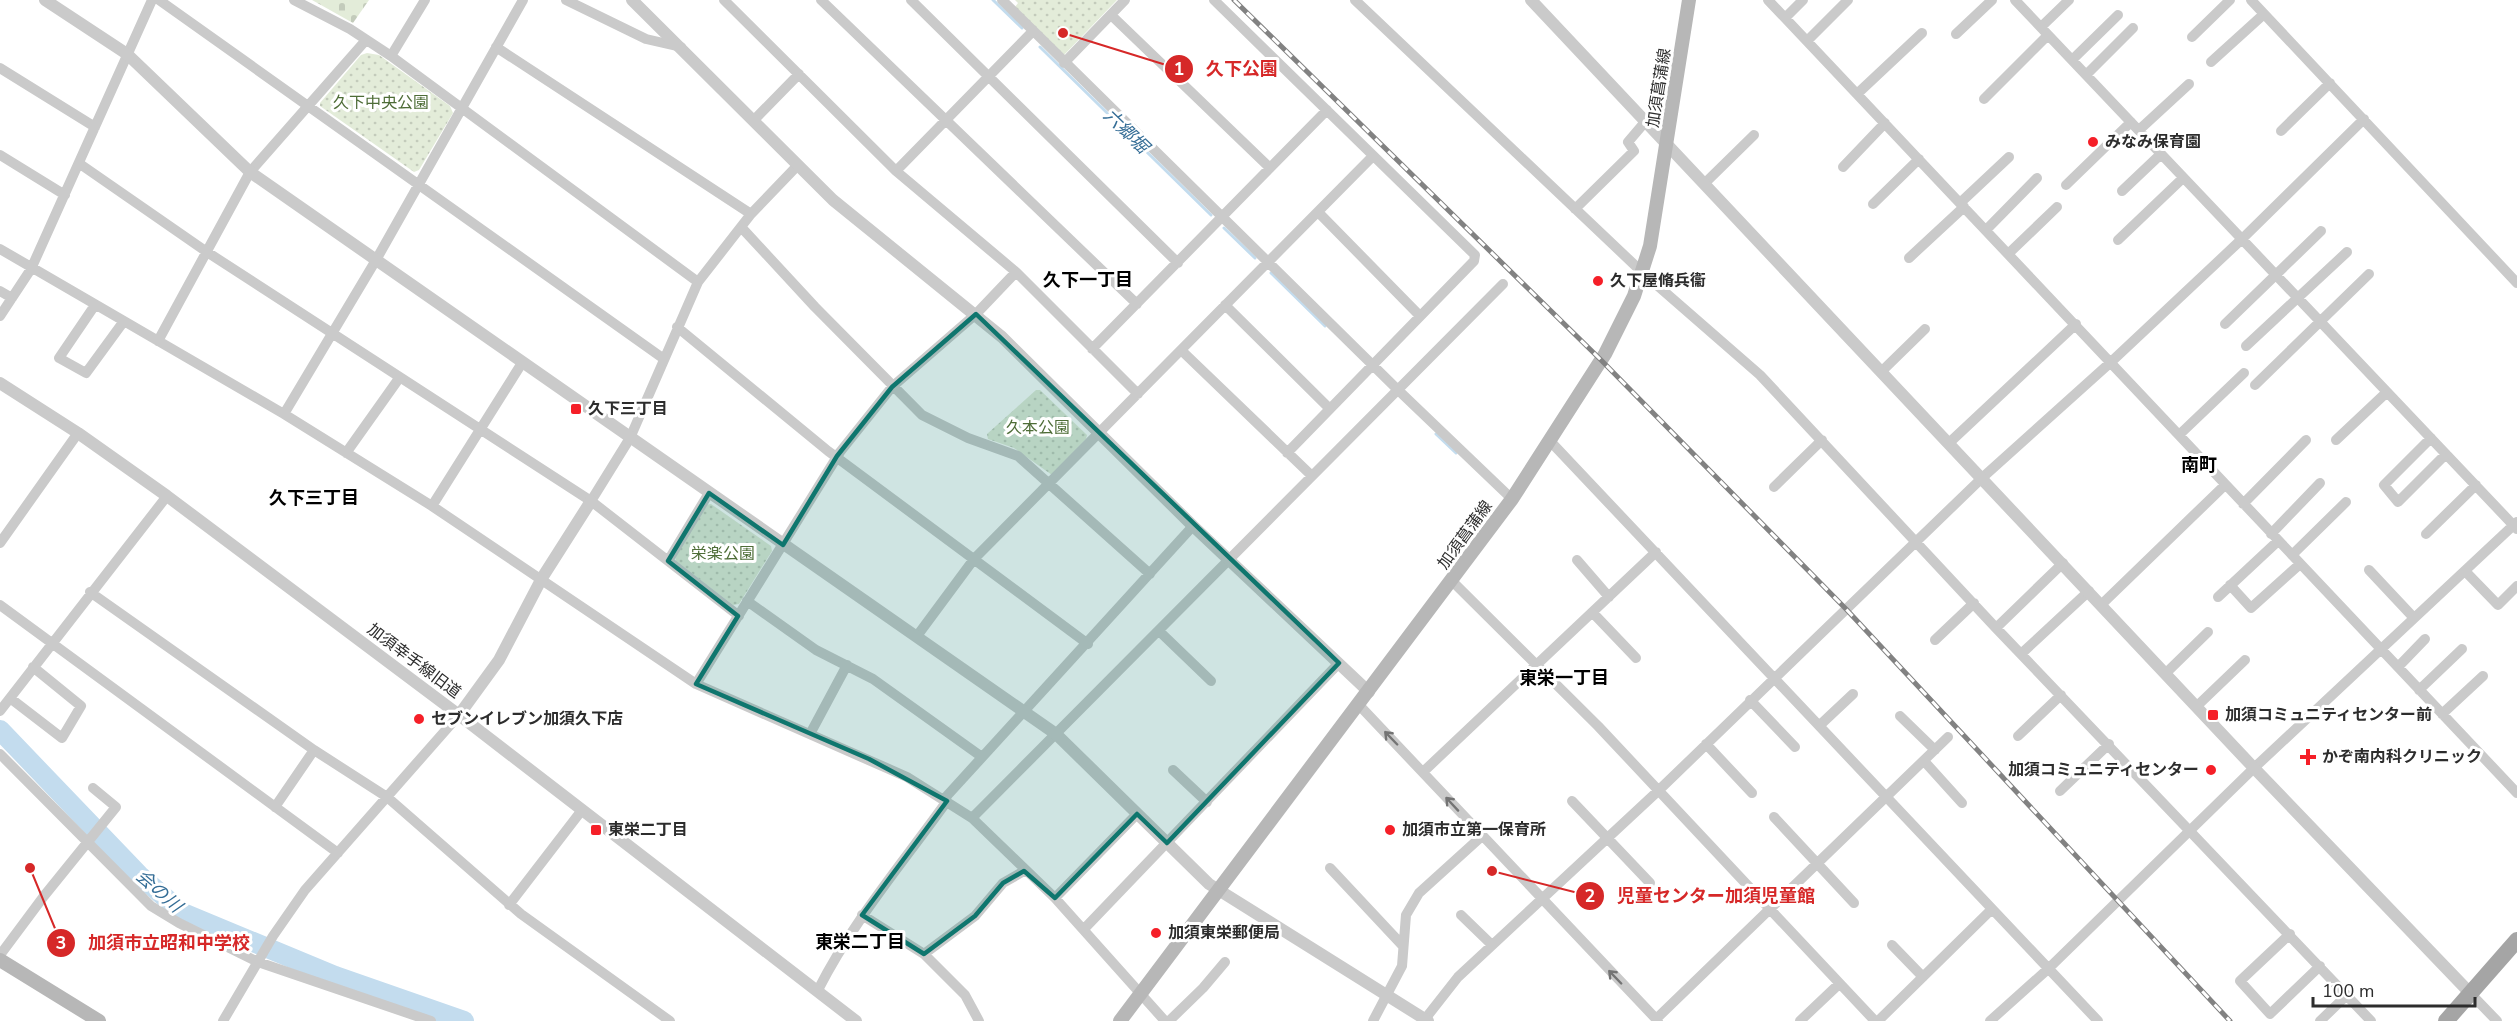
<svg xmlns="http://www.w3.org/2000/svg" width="2517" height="1021" viewBox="0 0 2517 1021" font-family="'Nunito Sans','Noto Sans JP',sans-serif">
  <defs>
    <pattern id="cemetery-stones" width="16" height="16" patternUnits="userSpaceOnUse" patternTransform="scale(1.5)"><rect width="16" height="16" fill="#e3ecd9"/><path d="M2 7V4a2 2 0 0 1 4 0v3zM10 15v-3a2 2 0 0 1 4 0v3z" fill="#c3cbbb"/></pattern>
    <pattern id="park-dots" width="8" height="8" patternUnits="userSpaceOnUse" patternTransform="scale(1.5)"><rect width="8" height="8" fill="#e3ecd9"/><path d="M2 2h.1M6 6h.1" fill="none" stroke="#c3cbbb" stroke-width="1.8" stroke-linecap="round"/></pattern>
  </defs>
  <rect width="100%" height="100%" fill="#fff"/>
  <path fill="url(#cemetery-stones)" d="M 312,0 L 369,0 L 353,23 Z"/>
  <path fill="url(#park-dots)" d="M 1015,0 L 1117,0 L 1064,55 L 1015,7 L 1018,3 Z
    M 367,53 L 379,55 L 450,106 L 453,113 L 419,170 L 414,172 L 320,106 L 320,103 L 361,55 Z
    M 1036,390 L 1040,390 L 1087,435 L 1086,439 L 1052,475 L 1014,448 L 988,439 L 987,434 Z
    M 711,504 L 771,546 L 772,551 L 739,604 L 733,605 L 676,561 L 675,556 L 705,505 Z"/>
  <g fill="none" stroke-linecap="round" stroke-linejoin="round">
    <path stroke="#c3dcee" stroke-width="3" d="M 993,0 L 1022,28
      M 1040,47 L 1211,215
      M 1224,228 L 1255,258
      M 1271,273 L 1325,326
      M 1436,434 L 1456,453"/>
    <path stroke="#c3dcee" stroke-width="20" d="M 0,730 L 139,875 L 183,913 L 335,976 L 464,1021"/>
    <path stroke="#cacaca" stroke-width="10" d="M 159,0 L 664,359
      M 294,0 L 350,29 L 391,56 L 698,282
      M 566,0 L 646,39 L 681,47
      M 724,0 L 896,171 L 1016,272 L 1138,394
      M 821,0 L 1137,304
      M 911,0 L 1178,263
      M 1002,0 L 1397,389 L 1512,499
      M 1214,0 L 1475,255 L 1474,261 L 1287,453
      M 1355,0 L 1643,273 L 1760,375 L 1996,628 L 2371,1021
      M 1768,0 L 2517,793
      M 2015,0 L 2517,529
      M 2251,0 L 2517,283
      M 1111,15 L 1270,168
      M 1785,18 L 1803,0
      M 2041,27 L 2069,0
      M 1956,34 L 1992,0
      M 2192,37 L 2230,0
      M 1807,41 L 1848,0
      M 496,47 L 751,214
      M 391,56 L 425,0
      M 2072,60 L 2118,15
      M 2211,62 L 2264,14
      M 1064,63 L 1125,0
      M 0,68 L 95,127
      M 2086,75 L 2133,28
      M 1857,94 L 1922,33
      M 1984,99 L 2048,35
      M 753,121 L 799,74
      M 2139,130 L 2189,84
      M 2281,131 L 2330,83
      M 0,155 L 65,195
      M 80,164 L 207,252 L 591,501 L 739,616
      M 1843,167 L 1885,123
      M 896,171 L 1033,31
      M 1704,184 L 1754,135
      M 2066,185 L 2131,122
      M 2122,191 L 2161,154
      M 1960,203 L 2009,157
      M 1873,204 L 1919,159
      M 1575,209 L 1634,151 L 1628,142 L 1645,122
      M 1318,212 L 1420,316
      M 741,227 L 815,307 L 922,415 L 968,438 L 1018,456 L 1150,574
      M 1986,230 L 2037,178
      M 2118,240 L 2183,178
      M 0,249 L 284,414 L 432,506 L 696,684 L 907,777 L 972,818 L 1055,898 L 1165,1021
      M 2008,254 L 2057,207
      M 1909,258 L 1964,207
      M 0,291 L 12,298
      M 95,305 L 59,358 L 86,373 L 124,321
      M 1225,305 L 1330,409
      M 0,316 L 31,269 L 152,0
      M 2225,324 L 2321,231
      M 677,327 L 828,451 L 1088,644
      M 158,341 L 250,172 L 366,40
      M 2246,346 L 2347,252
      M 1092,349 L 1327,110
      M 1182,351 L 1312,476
      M 1881,372 L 1925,329
      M 2255,385 L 2369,274
      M 284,414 L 376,260 L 523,0
      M 2179,435 L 2244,373
      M 2431,438 L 2384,485 L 2398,502 L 2446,454
      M 2336,440 L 2387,392
      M 1550,441 L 2098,1021
      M 1949,443 L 2076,324
      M 346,453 L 400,377
      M 1774,487 L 1822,440
      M 591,501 L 630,438 L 698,282 L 751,214 L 798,165
      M 2243,504 L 2306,440
      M 432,506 L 522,363
      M 2271,534 L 2320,483
      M 2426,534 L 2476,485
      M 0,543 L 78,433
      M 2292,555 L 2346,502
      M 1577,560 L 1609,597
      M 668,561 L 709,493
      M 2369,570 L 2414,618
      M 2465,571 L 2498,605 L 2517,586
      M 1452,581 L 1598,726 L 1875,1021
      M 2230,585 L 2251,608 L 2300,564
      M 90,592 L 314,750 L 387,797 L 521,914 L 670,1021
      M 2218,597 L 2278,541
      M 747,601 L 816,650 L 873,679 L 982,757
      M 2102,604 L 2225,485
      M 0,605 L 338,853
      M 1593,613 L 1636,658
      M 1996,628 L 2063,563
      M 1159,631 L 1211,681
      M 917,636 L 974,559 L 1373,156
      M 1935,640 L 1974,603
      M 2021,654 L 2089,591
      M 2398,667 L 2425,639
      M 2166,673 L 2208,632
      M 696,684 L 840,452 L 892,387 L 976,314 L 1016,272
      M 2419,690 L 2462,649
      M 10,698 L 62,738 L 81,706 L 33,667
      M 1750,700 L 1795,747
      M 1359,705 L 1658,1021
      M 2197,706 L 2245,660
      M 0,711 L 167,496
      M 2442,714 L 2483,676
      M 1900,716 L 1935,750
      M 1820,725 L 1853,694
      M 810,734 L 847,665
      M 2018,736 L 2061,695
      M 1706,744 L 1752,793
      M 0,754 L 151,906 L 179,923 L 258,962 L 431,1021
      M 1924,761 L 1962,803
      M 1173,770 L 1207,802
      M 1423,772 L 1656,552
      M 2060,791 L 2109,744
      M 944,799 L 1193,526
      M 1572,801 L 1650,883
      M 275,807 L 314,750
      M 1774,817 L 1854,903
      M 972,818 L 1503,284
      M 1330,868 L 1403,946
      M 1055,898 L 1137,814
      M 509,905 L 582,810
      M 862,915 L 924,954 L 965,995 L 979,1021
      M 1461,915 L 1492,945
      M 1084,929 L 1339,663
      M 2290,934 L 2240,981 L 2270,1014 L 2320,966
      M 1892,945 L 1923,977
      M 924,954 L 975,916 L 1003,883 L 1024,871
      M 0,955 L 44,896 L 116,807 L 93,788
      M 818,990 C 853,921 902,864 947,801
      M 2471,994 L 2497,1021
      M 1425,1019 L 1458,977 L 1658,791 L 1982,478 L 2111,362 L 2242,239 L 2364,119
      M 1656,1019 L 1948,737
      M 223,1021 L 273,936 L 305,890 L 459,715
      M 1169,1021 L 1203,988 L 1225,962
      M 1373,1021 L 1402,966 L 1406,915 L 1419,893 L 1482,836
      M 1800,1021 L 1839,984
      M 1878,1021 L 1992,909
      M 1990,1021 L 2048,969 L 2254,768 L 2517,522
      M 2320,1021 L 2347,995"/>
    <path stroke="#cacaca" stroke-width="12" d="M 45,0 L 127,54 L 250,172 L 1056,734 L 1209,884 L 1428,1021
      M 632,0 L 833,200 L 1002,337 L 1193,526 L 1369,692
      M 1531,0 L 2254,768 L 2471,994
      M 0,383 L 78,433 L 167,496 L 459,715 L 856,1021
      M 459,715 L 499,660 L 542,578 L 591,501"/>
    <path stroke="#b7b7b7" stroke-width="14" d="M 0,960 L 99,1021
      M 1120,1021 L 1512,499 L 1605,354 L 1634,296 L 1650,246 L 1689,0"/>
    <path stroke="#a5a5a5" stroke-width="16" d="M 2446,1021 L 2517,940"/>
    <defs>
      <path id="rail" d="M 1234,0 L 1601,360 L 1846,609 L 2230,1021"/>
    </defs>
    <use href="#rail" stroke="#828282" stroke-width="5"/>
    <use href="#rail" stroke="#fff" stroke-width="3" stroke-dasharray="9" stroke-linecap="butt"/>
  </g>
  <defs><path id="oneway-shaft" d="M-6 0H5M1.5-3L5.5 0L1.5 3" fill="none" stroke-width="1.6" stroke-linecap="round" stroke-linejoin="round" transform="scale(1.5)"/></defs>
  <g stroke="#747474">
    <use href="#oneway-shaft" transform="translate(1391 738) rotate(-134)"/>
    <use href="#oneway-shaft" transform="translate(1452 804) rotate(-133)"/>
    <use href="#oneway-shaft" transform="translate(1615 977) rotate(-134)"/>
  </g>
  <path fill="#0f766e" fill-opacity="0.2" stroke="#0f766e" stroke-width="4.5" stroke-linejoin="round" d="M 976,314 L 1339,663 L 1167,843 L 1137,814 L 1055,898 L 1024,871 L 1003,883 L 975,916 L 924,954 L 862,915 L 947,801 L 869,759 L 696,684 L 738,616 L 668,561 L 709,493 L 783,545 L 837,456 L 892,387 Z"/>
  <g fill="#f51f28" stroke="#fff" stroke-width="2">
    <circle cx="2093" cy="142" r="6"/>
    <circle cx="1598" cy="281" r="6"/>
    <rect x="570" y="403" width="12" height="12" rx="3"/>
    <rect x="2207" y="709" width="12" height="12" rx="3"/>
    <circle cx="419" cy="719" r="6"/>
    <path d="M2305 748h6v6h6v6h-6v6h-6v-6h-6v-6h6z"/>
    <circle cx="2211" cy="770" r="6"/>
    <rect x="590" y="824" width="12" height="12" rx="3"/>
    <circle cx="1390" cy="830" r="6"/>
    <circle cx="1156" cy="933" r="6"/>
  </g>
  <g text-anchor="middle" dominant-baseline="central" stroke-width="6" stroke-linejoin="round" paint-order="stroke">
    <g font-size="16" fill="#2d2d2d" stroke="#fff">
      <text transform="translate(1659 88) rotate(-81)">加須菖蒲線</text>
      <text transform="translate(1465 535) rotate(-54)">加須菖蒲線</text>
      <text transform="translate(414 661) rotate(37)">加須幸手線旧道</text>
    </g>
    <g font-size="16" fill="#4e6d37" stroke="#fff">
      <text x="381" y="103">久下中央公園</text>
      <text x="1038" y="428">久本公園</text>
      <text x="723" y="554">栄楽公園</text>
    </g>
    <g font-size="16" font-weight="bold" fill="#2d2d2d" stroke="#fff" text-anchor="start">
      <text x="2105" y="142">みなみ保育園</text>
      <text x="1610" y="281">久下屋脩兵衞</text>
      <text x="588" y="409">久下三丁目</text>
      <text x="2225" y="715">加須コミュニティセンター前</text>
      <text x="431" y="719">セブンイレブン加須久下店</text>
      <text x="2322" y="757">かぞ南内科クリニック</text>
      <text x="2199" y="770" text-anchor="end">加須コミュニティセンター</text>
      <text x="608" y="830">東栄二丁目</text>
      <text x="1402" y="830">加須市立第一保育所</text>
      <text x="1168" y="933">加須東栄郵便局</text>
    </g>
    <g font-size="18" font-style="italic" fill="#346d96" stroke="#fff">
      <text transform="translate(1126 131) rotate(44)">六郷堀</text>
      <text transform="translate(159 891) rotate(41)">会の川</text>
    </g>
    <g font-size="18" font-weight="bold" fill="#000" stroke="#fff">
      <text x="1088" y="280">久下一丁目</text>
      <text x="2199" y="465">南町</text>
      <text x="314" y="498">久下三丁目</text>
      <text x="1564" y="678">東栄一丁目</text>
      <text x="860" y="942">東栄二丁目</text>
    </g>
  </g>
  <path fill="none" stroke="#d62828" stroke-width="2" d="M1063 33L1179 69M1492 871L1590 896M30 868L61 943"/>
  <g fill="#d62828" stroke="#fff" stroke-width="2">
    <circle cx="1063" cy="33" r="6"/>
    <circle cx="1492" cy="871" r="6"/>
    <circle cx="30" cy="868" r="6"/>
    <circle cx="1179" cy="69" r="15"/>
    <circle cx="1590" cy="896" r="15"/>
    <circle cx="61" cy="943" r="15"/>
  </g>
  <g font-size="18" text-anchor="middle" font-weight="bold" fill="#fff">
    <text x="1179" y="75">1</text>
    <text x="1590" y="902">2</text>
    <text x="61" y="949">3</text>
  </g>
  <g font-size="18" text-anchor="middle" font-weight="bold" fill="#d62828" stroke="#fff" stroke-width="6" stroke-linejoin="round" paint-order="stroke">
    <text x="1242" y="75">久下公園</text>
    <text x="1716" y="902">児童センター加須児童館</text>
    <text x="169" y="949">加須市立昭和中学校</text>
  </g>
  <path d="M2313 997v9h162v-9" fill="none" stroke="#2d2d2d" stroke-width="3"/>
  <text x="2322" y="997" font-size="18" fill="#2d2d2d" stroke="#ffffff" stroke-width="4.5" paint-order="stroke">100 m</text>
</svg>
